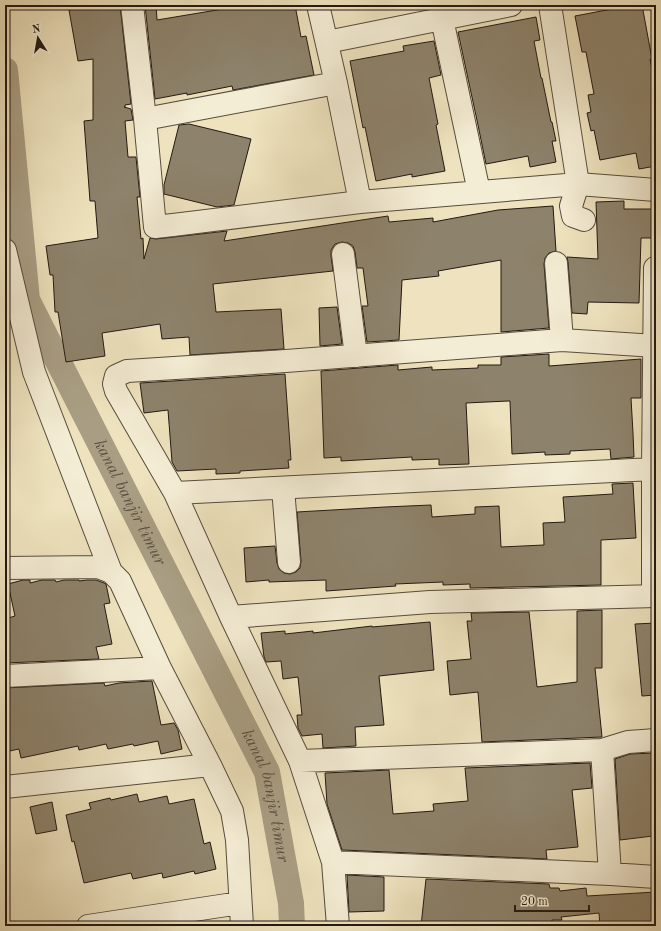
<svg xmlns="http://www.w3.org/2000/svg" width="661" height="931" viewBox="0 0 661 931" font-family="'Old Standard TT',serif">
  <rect width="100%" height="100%" fill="#eee3be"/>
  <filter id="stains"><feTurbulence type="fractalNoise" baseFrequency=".005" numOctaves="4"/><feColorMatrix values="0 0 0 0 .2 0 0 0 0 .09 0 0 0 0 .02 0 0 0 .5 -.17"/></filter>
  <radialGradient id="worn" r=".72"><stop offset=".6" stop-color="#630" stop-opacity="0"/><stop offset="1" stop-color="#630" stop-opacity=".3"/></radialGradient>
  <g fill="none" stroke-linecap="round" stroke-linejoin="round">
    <path stroke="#a99e84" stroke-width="26" id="s1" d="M 5,70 L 27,300 L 267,772 L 291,903 L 292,926"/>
  </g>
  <path fill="#8d826b" stroke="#241912" d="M 70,5 L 120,5 L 131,104 L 125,105 L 125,107 L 124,107 L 131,109 L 133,120 L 125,121 L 128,157 L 136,157 L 140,197 L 137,197 L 141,239 L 143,238 L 144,259 L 150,238 L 156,239 L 227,231 L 224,241 L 388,216 L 389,222 L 433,218 L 433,222 L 498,210 L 553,206 L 556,251 L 549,253 L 545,258 L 544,264 L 549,328 L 501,332 L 501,260 L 438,271 L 439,276 L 402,280 L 399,340 L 367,342 L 362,306 L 368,306 L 363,268 L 357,268 L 355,252 L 353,246 L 348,243 L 342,242 L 335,244 L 331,250 L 331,256 L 333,271 L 213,284 L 216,312 L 281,309 L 284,349 L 190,355 L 189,337 L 162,339 L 160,324 L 102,333 L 105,356 L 66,362 L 58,312 L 55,312 L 53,275 L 50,275 L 46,246 L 98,238 L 95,201 L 90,201 L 84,121 L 93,120 L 93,59 L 78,61 L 69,10 L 71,10 Z
    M 145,5 L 156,5 L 157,20 L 235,7 L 235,5 L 295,5 L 301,37 L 306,36 L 314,75 L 233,90 L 232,86 L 187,95 L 187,93 L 155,99 Z
    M 611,5 L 642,5 L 652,59 L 650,59 L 656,88 L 656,166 L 639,169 L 636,153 L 600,160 L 594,130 L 591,131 L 587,113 L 591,112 L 588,95 L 594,94 L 586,52 L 582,52 L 575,16 L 612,9 Z
    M 536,17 L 540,40 L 534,41 L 541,78 L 542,78 L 551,122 L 552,122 L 556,141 L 552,141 L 556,162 L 530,167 L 528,156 L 486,164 L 478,125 L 458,32 Z
    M 434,41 L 441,75 L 429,78 L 438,124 L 436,125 L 445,171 L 412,177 L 412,174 L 376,181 L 365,127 L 363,128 L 350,61 L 404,51 L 403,46 Z
    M 189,124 L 251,139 L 234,205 L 217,207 L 164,194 L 164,185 L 179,125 Z
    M 624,201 L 624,209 L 656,209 L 656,238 L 641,238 L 639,303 L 588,302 L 587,314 L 572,313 L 568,262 L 567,257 L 598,259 L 596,202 Z
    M 337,307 L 342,344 L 320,346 L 319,308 Z
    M 549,354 L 549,366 L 641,359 L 641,398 L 631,398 L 633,433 L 634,457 L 611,459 L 610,449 L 570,451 L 570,454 L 545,455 L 545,452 L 512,454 L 510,401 L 508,401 L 466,403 L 469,464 L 439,465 L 439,459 L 412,460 L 412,457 L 341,461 L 341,457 L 324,458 L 321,371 L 398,365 L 398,370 L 432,367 L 432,370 L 478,368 L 478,365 L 501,365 L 501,357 Z
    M 285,374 L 291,460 L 288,460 L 289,468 L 240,471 L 240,473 L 216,474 L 216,469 L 177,471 L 172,462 L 168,410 L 144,413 L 140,383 Z
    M 633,483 L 636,538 L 601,540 L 601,585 L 470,588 L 470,584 L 443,585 L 443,582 L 395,584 L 396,586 L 326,591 L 326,580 L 269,582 L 269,580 L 246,582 L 244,548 L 275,546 L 277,563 L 279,569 L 284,573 L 290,574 L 296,572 L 300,568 L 301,561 L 297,512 L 385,507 L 431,505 L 432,517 L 475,514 L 475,507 L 499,506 L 501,547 L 544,545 L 543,523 L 565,522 L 563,497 L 613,494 L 612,484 Z
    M 23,580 L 30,580 L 30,583 L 42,580 L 55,580 L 56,582 L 64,580 L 79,580 L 79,581 L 87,580 L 96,580 L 104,583 L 106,584 L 110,603 L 104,604 L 112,644 L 96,647 L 99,659 L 5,663 L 5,619 L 15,616 L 8,584 Z
    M 602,610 L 602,668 L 595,668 L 602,737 L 482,742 L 478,692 L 450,695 L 447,661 L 471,659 L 467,621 L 472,621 L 471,613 L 529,612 L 537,687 L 577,682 L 577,611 Z
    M 430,622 L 434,670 L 379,676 L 384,725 L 355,727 L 356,746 L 323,748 L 322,734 L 302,736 L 298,728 L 297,715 L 302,715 L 298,677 L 283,679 L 281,661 L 266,662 L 264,657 L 261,633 L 285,631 L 285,634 L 313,631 L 313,633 L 372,626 L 372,627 Z
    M 656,623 L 656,695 L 642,696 L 635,624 Z
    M 152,681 L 161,725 L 174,723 L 178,730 L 182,749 L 161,754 L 158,741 L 134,746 L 133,744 L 108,749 L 106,744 L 79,750 L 78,746 L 21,758 L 19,749 L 5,752 L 5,688 L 104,683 L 105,686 L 119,683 Z
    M 656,753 L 656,820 L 652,821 L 653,836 L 620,840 L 615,759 L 630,754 Z
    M 590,763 L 592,788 L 572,790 L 578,847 L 546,850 L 547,859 L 342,850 L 327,804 L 325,773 L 389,770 L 393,814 L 434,811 L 433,804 L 468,801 L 465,768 Z
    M 137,794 L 139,802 L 167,796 L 169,804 L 194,799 L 204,844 L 210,842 L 216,869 L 195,874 L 194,871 L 163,878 L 162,873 L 133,879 L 131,873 L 84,883 L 74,841 L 72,842 L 66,815 L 91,809 L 89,803 L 110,798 L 111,800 Z
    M 52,802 L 57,830 L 36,834 L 30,807 Z
    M 347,875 L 384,877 L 384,911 L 349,912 Z
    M 426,879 L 549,884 L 550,888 L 559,888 L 560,891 L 586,888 L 587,896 L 656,892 L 656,926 L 600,926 L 599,913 L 561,917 L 562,920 L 552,920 L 552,926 L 421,926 Z"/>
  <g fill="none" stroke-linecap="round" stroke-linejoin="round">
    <defs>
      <path id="minor" d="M 132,5 L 145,119 L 155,227 L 173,225 L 360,202 L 578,184 L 656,190
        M 318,5 L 336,83 L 360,202
        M 550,5 L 578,184 L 571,206 L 573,216 L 584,220
        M 442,19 L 479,192
        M 327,42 L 511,5
        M 145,119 L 336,83
        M 5,250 L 34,372 L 111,572
        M 343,254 L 356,356
        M 556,263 L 562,340
        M 283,488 L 289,562
        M 175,493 L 653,469
        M 5,568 L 98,567 L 111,572 L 120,581 L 160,668 L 210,765 L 232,811 L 237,840 L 242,926
        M 653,596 L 653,469 L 655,268
        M 231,617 L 430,602 L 656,596
        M 5,676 L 160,668
        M 602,750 L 610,874
        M 300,761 L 602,750 L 628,742 L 656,740
        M 5,787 L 210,765
        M 333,862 L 610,874 L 656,877
        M 88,926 L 240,903
        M 338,926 L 333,862 L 300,761 L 231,617 L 175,493 L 116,391 L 114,384 L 116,376 L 127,371 L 286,361 L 562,340 L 656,346"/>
    </defs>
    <use href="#minor" stroke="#564c3d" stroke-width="24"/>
    <use href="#minor" stroke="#f4edd5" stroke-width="22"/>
  </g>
  <g text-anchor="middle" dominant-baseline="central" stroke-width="3.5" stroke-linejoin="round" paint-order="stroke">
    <g font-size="17" font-style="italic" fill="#594e40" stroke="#f4edd5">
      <text stroke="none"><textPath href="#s1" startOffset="458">kanal banjir timur</textPath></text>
      <text stroke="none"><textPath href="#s1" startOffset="783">kanal banjir timur</textPath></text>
    </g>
  </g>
  <rect width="661" height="931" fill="none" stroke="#eee3be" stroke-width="20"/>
  <rect x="6" y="6" width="649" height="919" fill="none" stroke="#241912" stroke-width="2"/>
  <rect x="10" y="10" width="641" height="911" fill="none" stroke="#241912"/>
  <g transform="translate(38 38) rotate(349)" stroke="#f4edd5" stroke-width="3" paint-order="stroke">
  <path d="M0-3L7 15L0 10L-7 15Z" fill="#241912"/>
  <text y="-6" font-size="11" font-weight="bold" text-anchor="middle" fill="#241912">N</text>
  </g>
  <path d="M515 905v6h74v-6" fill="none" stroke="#241912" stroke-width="2"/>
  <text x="521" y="905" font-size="12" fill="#241912" stroke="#f4edd5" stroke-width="3" paint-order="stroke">20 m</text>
  <rect width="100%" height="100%" filter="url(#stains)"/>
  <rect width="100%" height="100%" fill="url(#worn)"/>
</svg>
